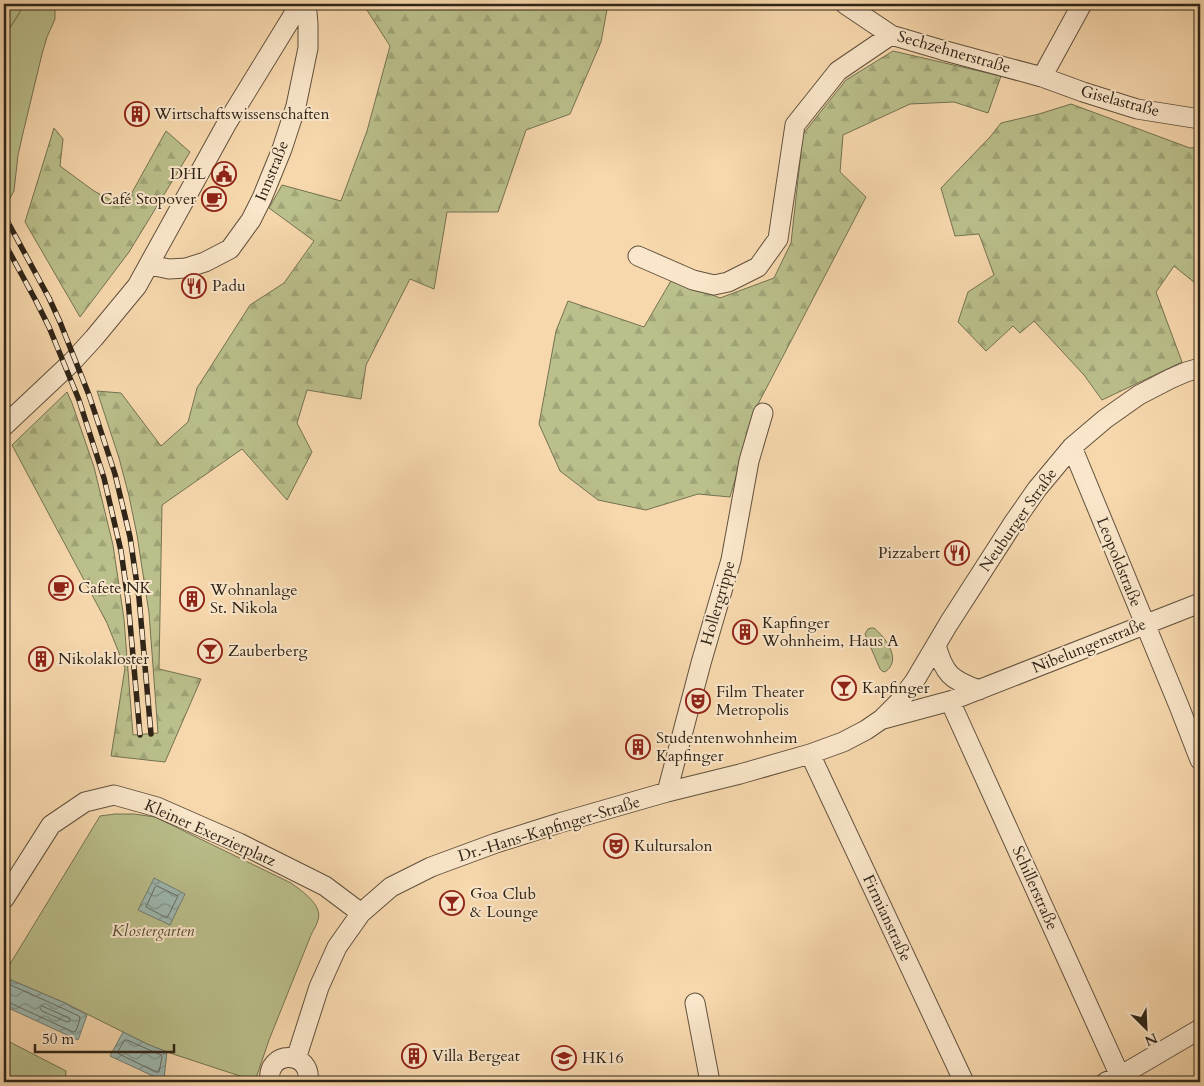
<svg xmlns="http://www.w3.org/2000/svg" width="1204" height="1086" viewBox="0 0 1204 1086" font-family="Cardo,serif">
  <defs>
    <pattern id="forest-firs" width="22" height="20" patternUnits="userSpaceOnUse" patternTransform="scale(1.25)"><rect width="22" height="20" fill="#babf8b"/><path d="M5 1l3.5 6h-7zM16 11l3.5 6h-7z" fill="#a0a477"/></pattern>
    <pattern id="water-waves" width="16" height="10" patternUnits="userSpaceOnUse" patternTransform="scale(1.25)"><rect width="16" height="10" fill="#9eb9b1"/><path d="M0 5q4-4 8 0t8 0" fill="none" stroke="#81968f"/></pattern>
  </defs>
  <rect width="100%" height="100%" fill="#f7d8ad"/>
  <filter id="stains"><feTurbulence type="fractalNoise" baseFrequency=".004" numOctaves="4"/><feColorMatrix values="0 0 0 0 .2 0 0 0 0 .09 0 0 0 0 .02 0 0 0 .5 -.17"/></filter>
  <radialGradient id="worn" r=".72"><stop offset=".6" stop-color="#630" stop-opacity="0"/><stop offset="1" stop-color="#630" stop-opacity=".3"/></radialGradient>
  <path fill="#babf8b" stroke="#747252" d="M 25,4 L 55,4 L 55,19 L 47,37 L 42,54 L 23,133 L 18,155 L 14,191 L 9,200 L 4,192 L 4,37 Z
    M 115,814 L 134,814 L 155,817 L 291,883 C 302,891 323,905 318,920 C 317,925 313,930 311,935 L 269,1040 L 255,1081 L 167,1052 L 147,1044 L 65,1003 L 4,977 L 4,974 L 100,816 Z
    M 4,1039 L 66,1071 L 65,1082 L 4,1082 Z"/>
  <path fill="url(#forest-firs)" stroke="#747252" d="M 4,4 L 25,4 L 4,37 Z
    M 363,4 L 608,4 L 601,42 L 570,114 L 526,130 L 498,212 L 447,212 L 434,289 L 410,279 L 366,365 L 361,399 L 307,390 L 297,423 L 312,452 L 287,500 L 242,449 L 162,505 L 159,669 L 201,679 L 165,762 L 111,756 L 125,668 L 107,623 L 12,445 L 67,392 L 72,403 L 94,467 L 113,545 L 124,619 L 133,735 L 158,733 L 149,613 L 137,535 L 129,496 L 119,458 L 97,391 L 121,393 L 161,446 L 188,422 L 197,388 L 250,305 L 284,283 L 314,241 L 269,208 L 282,185 L 341,201 L 367,131 L 390,46 Z
    M 893,51 L 1001,76 L 988,113 L 954,102 L 910,104 L 843,135 L 840,172 L 866,197 L 756,408 L 730,497 L 698,494 L 646,510 L 598,500 L 560,471 L 539,424 L 556,331 L 568,301 L 644,327 L 672,279 L 720,298 L 774,278 L 791,243 L 803,134 L 846,80 Z
    M 1071,104 L 1190,148 L 1200,147 L 1200,287 L 1174,266 L 1156,292 L 1182,362 L 1102,400 L 1084,375 L 1034,321 L 1020,333 L 1013,326 L 986,351 L 958,322 L 968,292 L 994,275 L 979,234 L 955,236 L 941,188 L 990,137 L 1001,123 L 1039,114 Z
    M 54,128 L 63,139 L 60,166 L 94,191 L 124,207 L 166,131 L 190,152 L 129,252 L 80,317 L 25,222 Z
    M 871,628 L 874,628 C 885,637 903,660 885,672 L 882,671 L 880,669 L 865,634 L 868,629 Z"/>
  <path fill="url(#water-waves)" stroke="#727d74" d="M 154,878 L 185,894 L 170,925 L 138,910 Z
    M 4,977 L 65,1003 L 87,1015 L 78,1040 L 4,1006 Z
    M 123,1032 L 147,1044 L 167,1052 L 164,1079 L 175,1082 L 166,1082 L 110,1056 Z"/>
  <g fill="none" stroke-linecap="round" stroke-linejoin="round">
    <path stroke="#666e64" stroke-width="1" d="M 157,886 L 178,896 L 167,918 L 146,907 L 155,887 Z
      M 4,982 L 62,1008 L 79,1016 L 80,1019 L 76,1031 L 73,1032 L 8,1002 L 4,1001
      M 42,1006 L 69,1018 L 70,1021 L 67,1022 L 42,1011 L 40,1008 Z
      M 125,1040 L 127,1040 L 161,1055 L 162,1057 L 159,1072 L 156,1072 L 119,1054 L 118,1052 Z"/>
    <defs>
      <path id="minor" d="M 845,4 L 891,35 L 942,50 L 1042,77 L 1083,92 L 1137,109 L 1200,119
        M 1042,77 L 1082,4
        M 638,256 L 693,280 L 714,285 L 728,282 L 758,267 L 778,239 L 795,125 L 838,71 L 891,35
        M 150,265 L 169,269 L 186,268 L 205,262 L 230,249 L 251,220 L 262,198 L 282,149 L 296,106 L 308,48 L 308,24 L 307,12 L 301,4
        M 4,426 L 72,362 L 94,338 L 137,286 L 227,123 L 300,4
        M 1072,447 L 1179,706 L 1200,760
        M 936,645 C 944,674 951,680 979,690
        M 950,701 L 1120,1076
        M 883,719 L 950,701 L 1200,603
        M 810,754 L 964,1082
        M 667,792 L 701,663 L 731,560 L 749,461 L 763,413
        M 4,899 L 51,825 L 85,802 L 114,795 L 157,807 L 239,843 L 325,886 L 361,913
        M 695,1003 L 710,1082
        M 296,1059 L 319,987 L 337,947 L 361,913 L 391,887 L 431,867 L 496,843 L 559,823 L 667,792 L 740,774 L 810,754 L 843,742 L 866,730 L 882,719 L 898,703 L 914,682 L 949,623 L 1014,522 L 1037,489 L 1072,447 L 1105,419 L 1139,395 L 1170,379 L 1186,372 L 1200,368
        M 270,1082 C 265,1049 313,1050 308,1082
        M 1106,1082 L 1120,1076 L 1200,1029"/>
    </defs>
    <use href="#minor" stroke="#61513d" stroke-width="21"/>
    <use href="#minor" stroke="#fae6ca" stroke-width="19"/>
    <defs>
      <path id="rail" d="M 4,215 L 49,298 L 60,322 L 89,395 L 115,474 L 130,537 L 139,598 L 151,734
        M 4,242 L 36,301 L 49,327 L 79,400 L 104,478 L 121,551 L 128,600 L 140,735"/>
    </defs>
    <use href="#rail" stroke="#2f2418" stroke-width="5.5"/>
    <use href="#rail" stroke="#fae6ca" stroke-width="4" stroke-dasharray="11" stroke-linecap="butt"/>
  </g>
  <defs>
    <symbol id="building-ring" viewBox="-11 -11 22 22"><circle r="9.5" fill="#fae6ca" stroke="#8f2418" stroke-width="1.5"/><path d="M-4-6H4V6H1V3H-1V6H-4ZM-2.5-4.3h1.7v1.8h-1.7ZM.8-4.3h1.7v1.8H.8ZM-2.5-1h1.7V.8h-1.7ZM.8-1h1.7V.8H.8Z" fill="#8f2418"/></symbol>
    <symbol id="civic-ring" viewBox="-11 -11 22 22"><circle r="9.5" fill="#fae6ca" stroke="#8f2418" stroke-width="1.5"/><path d="M-.6-6.5H3V-4.5H.6V-3L4-1V1h2V6H-6V1h2V-1L-.6-3ZM-1.2 2.5V6h2.4V2.5Z" fill="#8f2418"/></symbol>
    <symbol id="cafe-ring" viewBox="-11 -11 22 22"><circle r="9.5" fill="#fae6ca" stroke="#8f2418" stroke-width="1.5"/><path d="M-5.5-4.5H6V0H3Q3 3.5 0 3.5H-2.5Q-5.5 3.5-5.5 0ZM3-3.2v2h1.7v-2ZM-6 4.5H4V6H-6Z" fill="#8f2418"/></symbol>
    <symbol id="restaurant-ring" viewBox="-11 -11 22 22"><circle r="9.5" fill="#fae6ca" stroke="#8f2418" stroke-width="1.5"/><path d="M-5-6h1v4h1v-4h1v4h1v-4h1v5L-1.5 .5V6h-2V.5L-5-1ZM5-6V6H3V1.5H1.5Q1.5-4 5-6Z" fill="#8f2418"/></symbol>
    <symbol id="bar-ring" viewBox="-11 -11 22 22"><circle r="9.5" fill="#fae6ca" stroke="#8f2418" stroke-width="1.5"/><path d="M-6-5H6L.8 .8V4.5H3.5V6h-7V4.5H-.8V.8Z" fill="#8f2418"/></symbol>
    <symbol id="theatre-ring" viewBox="-11 -11 22 22"><circle r="9.5" fill="#fae6ca" stroke="#8f2418" stroke-width="1.5"/><path d="M-5-5.5Q0-4 5-5.5V0Q5 5 0 6Q-5 5-5 0ZM-3.3-2.5H-1v1.5H-3.3ZM1-2.5H3.3v1.5H1ZM-2.8 1Q0 5.5 2.8 1Z" fill="#8f2418"/></symbol>
    <symbol id="university-ring" viewBox="-11 -11 22 22"><circle r="9.5" fill="#fae6ca" stroke="#8f2418" stroke-width="1.5"/><path d="M0-5L7-2L0 1L-7-2ZM-4 1L0 2.5L4 1V4Q0 6-4 4Z" fill="#8f2418"/></symbol>
  </defs>
  <g fill-rule="evenodd">
    <use href="#building-ring" x="123" y="100" width="28" height="28"/>
    <use href="#civic-ring" x="210" y="160" width="28" height="28"/>
    <use href="#cafe-ring" x="200" y="185" width="28" height="28"/>
    <use href="#restaurant-ring" x="180" y="272" width="28" height="28"/>
    <use href="#restaurant-ring" x="943" y="539" width="28" height="28"/>
    <use href="#cafe-ring" x="47" y="574" width="28" height="28"/>
    <use href="#building-ring" x="178" y="585" width="28" height="28"/>
    <use href="#building-ring" x="731" y="618" width="28" height="28"/>
    <use href="#bar-ring" x="196" y="637" width="28" height="28"/>
    <use href="#building-ring" x="27" y="645" width="28" height="28"/>
    <use href="#bar-ring" x="830" y="674" width="28" height="28"/>
    <use href="#theatre-ring" x="684" y="687" width="28" height="28"/>
    <use href="#building-ring" x="624" y="733" width="28" height="28"/>
    <use href="#theatre-ring" x="602" y="832" width="28" height="28"/>
    <use href="#bar-ring" x="438" y="889" width="28" height="28"/>
    <use href="#building-ring" x="400" y="1042" width="28" height="28"/>
    <use href="#university-ring" x="550" y="1044" width="28" height="28"/>
  </g>
  <g text-anchor="middle" dominant-baseline="central" stroke-width="4" stroke-linejoin="round" paint-order="stroke">
    <g font-size="16" fill="#2f2418" stroke="#fae6ca">
      <text transform="translate(954 52) rotate(16)">Sechzehnerstraße</text>
      <text transform="translate(1120 101) rotate(15)">Giselastraße</text>
      <text transform="translate(272 171) rotate(-68)">Innstraße</text>
      <text transform="translate(1018 520) rotate(-55)">Neuburger Straße</text>
      <text transform="translate(1119 562) rotate(68)">Leopoldstraße</text>
      <text transform="translate(718 603) rotate(-74)">Hollergrippe</text>
      <text transform="translate(1089 646) rotate(-22)">Nibelungenstraße</text>
      <text transform="translate(549 829) rotate(-17)">Dr.-Hans-Kapfinger-Straße</text>
      <text transform="translate(210 833) rotate(24)">Kleiner Exerzierplatz</text>
      <text transform="translate(1035 888) rotate(66)">Schillerstraße</text>
      <text transform="translate(887 918) rotate(65)">Firmianstraße</text>
    </g>
    <g font-size="16" fill="#2f2418" stroke="#fae6ca" text-anchor="start">
      <text x="154" y="114">Wirtschaftswissenschaften</text>
      <text x="206" y="174" text-anchor="end">DHL</text>
      <text x="196" y="199" text-anchor="end">Café Stopover</text>
      <text x="212" y="286">Padu</text>
      <text x="940" y="553" text-anchor="end">Pizzabert</text>
      <text x="78" y="588">Cafete NK</text>
      <text x="210" y="590">Wohnanlage<tspan x="210" dy="18">St. Nikola</tspan></text>
      <text x="762" y="623">Kapfinger<tspan x="762" dy="18">Wohnheim, Haus A</tspan></text>
      <text x="228" y="651">Zauberberg</text>
      <text x="58" y="659">Nikolakloster</text>
      <text x="862" y="688">Kapfinger</text>
      <text x="716" y="692">Film Theater<tspan x="716" dy="18">Metropolis</tspan></text>
      <text x="656" y="738">Studentenwohnheim<tspan x="656" dy="18">Kapfinger</tspan></text>
      <text x="634" y="846">Kultursalon</text>
      <text x="470" y="894">Goa Club<tspan x="470" dy="18">&amp; Lounge</tspan></text>
      <text x="432" y="1056">Villa Bergeat</text>
      <text x="582" y="1058">HK16</text>
    </g>
    <g font-size="16" font-style="italic" fill="#524b35" stroke="#fae6ca">
      <text x="153" y="931">Klostergarten</text>
    </g>
  </g>
  <rect width="1204" height="1086" fill="none" stroke="#f7d8ad" stroke-width="20"/>
  <rect x="5" y="5" width="1194" height="1076" fill="none" stroke="#2f2418" stroke-width="2.5"/>
  <rect x="10" y="10" width="1184" height="1066" fill="none" stroke="#2f2418"/>
  <g transform="translate(1146 1028) rotate(156)" stroke="#fae6ca" stroke-width="4" paint-order="stroke">
  <path d="M0-4L9 19L0 12L-9 19Z" fill="#2f2418"/>
  <text y="-8" font-size="14" font-weight="bold" text-anchor="middle" fill="#2f2418">N</text>
  </g>
  <path d="M35 1044v8h139v-8" fill="none" stroke="#2f2418" stroke-width="2.5"/>
  <text x="42" y="1044" font-size="15" fill="#2f2418" stroke="#fae6ca" stroke-width="4" paint-order="stroke">50 m</text>
  <rect width="100%" height="100%" filter="url(#stains)"/>
  <rect width="100%" height="100%" fill="url(#worn)"/>
</svg>
